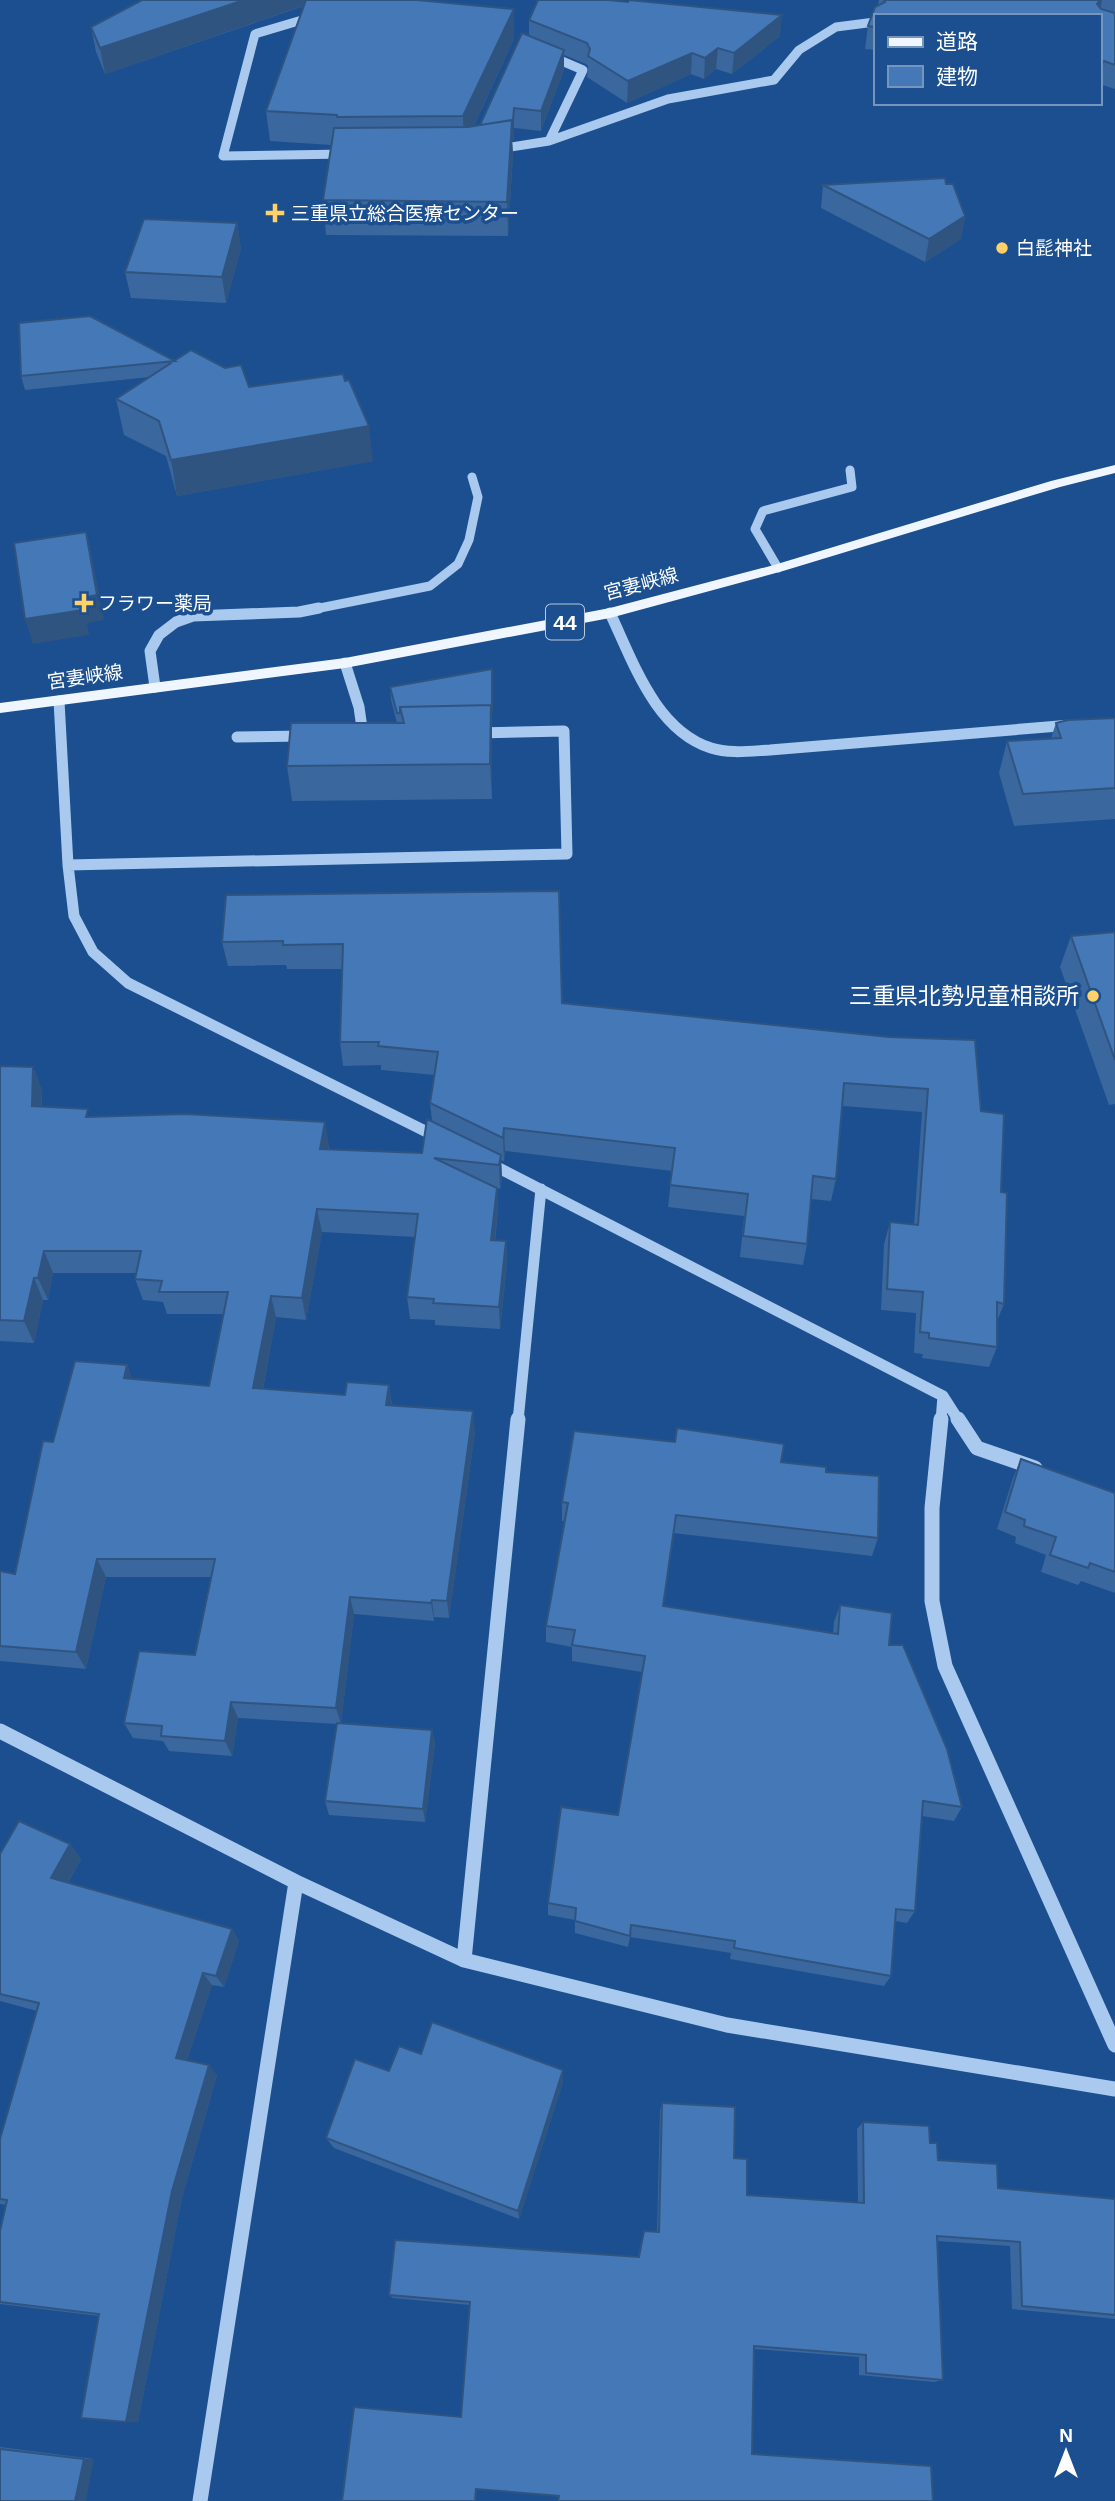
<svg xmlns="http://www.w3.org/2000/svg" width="1115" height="2501" viewBox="0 0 1115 2501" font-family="Helvetica,'Noto Sans JP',sans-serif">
  <rect width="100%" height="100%" fill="#1b4f8f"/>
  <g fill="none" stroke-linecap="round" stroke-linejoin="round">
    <path stroke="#a9c9ee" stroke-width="9" d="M 312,17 L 255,34 L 223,156 L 345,154
      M 549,141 L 583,70 L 550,56
      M 499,149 L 549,141 L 668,99 L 774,80 L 799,50 L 836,27 L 875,22
      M 778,568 L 755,529 L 763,511 L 852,487 L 850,470
      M 310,610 L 430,586 L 458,564 L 469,540 L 478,497 L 472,477"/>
    <path stroke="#a9c9ee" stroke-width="11" d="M 610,613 C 633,661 655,730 711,748 C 729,754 751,751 770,750 L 1071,725
      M 345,663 L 359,707 L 363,735
      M 155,687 L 150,651 L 159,635 L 176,622 L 193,616 L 299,612 L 319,608
      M 59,701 L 68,865 L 74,916 L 93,952 L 128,983 L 439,1138
      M 237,737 L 304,736
      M 68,865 L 567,854 L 564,731 L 476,733
      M 487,1162 L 943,1396 L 959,1421
      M 518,1421 L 541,1189
      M 941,1421 L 943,1396"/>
    <path stroke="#a9c9ee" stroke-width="15" d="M 941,1419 L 932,1508 L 932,1601 L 945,1666 L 1115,2045
      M 958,1419 L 977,1448 L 1035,1468
      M 0,1731 L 296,1882 L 464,1960 L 727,2025 L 1115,2089
      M 464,1960 L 518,1419
      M 200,2501 L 296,1882"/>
    <path fill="#f0f6ff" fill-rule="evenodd" d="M 1115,465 L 1115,473 L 1060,487 L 783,571 L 610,618 L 345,668 L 0,713 L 0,703 L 345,658 L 610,608 L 774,565 L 1051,481 Z"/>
  </g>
  <path fill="#3a679d" d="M 142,0 L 514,9 L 514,39 L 474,126 L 480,125 L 529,36 L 529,20 L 780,36 L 732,74 L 716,69 L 704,79 L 691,74 L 627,103 L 587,77 L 588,66 L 586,64 L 564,55 L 564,70 L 541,131 L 514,128 L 514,140 L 512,140 L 513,154 L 508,236 L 326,235 L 323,200 L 331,145 L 270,141 L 266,111 L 304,6 L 105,74 L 96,52 L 91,27 Z
    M 879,0 L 1115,0 L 1115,89 L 1099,84 L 1099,16 L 875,16 L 875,50 L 865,49 L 868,26 L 878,5 Z
    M 946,184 L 965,216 L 961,239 L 925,262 L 821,208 L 823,185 Z
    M 237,223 L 241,249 L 226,303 L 131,298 L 125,272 Z
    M 175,361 L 249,387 L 373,461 L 177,496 L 166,456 L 124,435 L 116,399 L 150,377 L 25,390 L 21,376 Z
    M 492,669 L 492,799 L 292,801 L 287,766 L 397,723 L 391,700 L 390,687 Z
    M 1115,718 L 1115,819 L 1014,826 L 999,773 L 1007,741 L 1051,738 L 1056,723 Z
    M 226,895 L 562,1003 L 889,1037 L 981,1111 L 1001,1192 L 1004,1304 L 997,1321 L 997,1347 L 989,1367 L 922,1358 L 923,1354 L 914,1353 L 916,1313 L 881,1310 L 884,1244 L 890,1222 L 914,1225 L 922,1112 L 842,1106 L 836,1179 L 831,1201 L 811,1199 L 807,1244 L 803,1265 L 740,1257 L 744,1216 L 668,1207 L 672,1171 L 505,1151 L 504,1161 L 501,1160 L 502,1179 L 500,1189 L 497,1188 L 498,1211 L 495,1241 L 506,1241 L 507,1264 L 500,1329 L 435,1325 L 435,1320 L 410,1319 L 407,1297 L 415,1237 L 322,1232 L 306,1320 L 276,1317 L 263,1389 L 345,1395 L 389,1385 L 392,1405 L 475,1432 L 449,1618 L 434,1617 L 434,1621 L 354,1614 L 341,1723 L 432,1730 L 435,1744 L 425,1822 L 329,1815 L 325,1801 L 337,1724 L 238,1718 L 232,1756 L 169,1751 L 163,1741 L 133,1738 L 124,1723 L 195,1655 L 211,1577 L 106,1577 L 86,1669 L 0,1661 L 0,1571 L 15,1574 L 53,1442 L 127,1365 L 132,1378 L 209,1386 L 223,1314 L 167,1314 L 163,1302 L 143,1300 L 135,1279 L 136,1273 L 53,1273 L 48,1300 L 43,1300 L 34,1343 L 0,1341 L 0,1066 L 33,1067 L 42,1091 L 42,1107 L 91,1117 L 329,1145 L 329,1149 L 422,1153 L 432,1121 L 430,1103 L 435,1075 L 381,1070 L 381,1065 L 343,1066 L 340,1042 L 342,969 L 287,969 L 286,965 L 228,966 L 222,942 Z
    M 1115,932 L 1115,1104 L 1109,1105 L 1060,967 L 1071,936 Z
    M 1021,1459 L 1115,1493 L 1115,1593 L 1081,1581 L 1078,1585 L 1041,1572 L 1046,1555 L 1015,1543 L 1016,1537 L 997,1529 L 1013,1478 Z
    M 781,1462 L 826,1472 L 878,1538 L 872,1556 L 673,1533 L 663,1607 L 833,1634 L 834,1622 L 840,1605 L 889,1645 L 962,1807 L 954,1821 L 922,1816 L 915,1911 L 907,1923 L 895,1921 L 891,1976 L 884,1986 L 730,1959 L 731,1953 L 630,1937 L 628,1947 L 575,1933 L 575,1920 L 548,1915 L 548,1903 L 618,1815 L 642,1672 L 572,1661 L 572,1647 L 546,1642 L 546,1626 L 564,1521 L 562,1521 L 562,1502 Z
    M 70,1844 L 81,1859 L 68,1883 L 232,1929 L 239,1941 L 224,1987 L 212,1985 L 187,2060 L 217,2075 L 182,2198 L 138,2422 L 81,2418 L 99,2316 L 0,2304 L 0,2231 L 6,2205 L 0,2204 L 0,2139 L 37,2011 L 0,2001 L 0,1854 Z
    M 421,2054 L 563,2082 L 519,2219 L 334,2148 L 326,2138 L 389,2071 Z
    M 662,2103 L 734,2158 L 747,2195 L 858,2203 L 857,2129 L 863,2122 L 930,2143 L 938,2160 L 998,2188 L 1115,2199 L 1115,2319 L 1012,2309 L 1010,2246 L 937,2241 L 943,2380 L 934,2382 L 859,2375 L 859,2357 L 754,2349 L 558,2496 L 478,2489 L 461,2417 L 470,2305 L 393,2298 L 389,2295 L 638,2257 L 644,2231 L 657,2232 L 660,2110 Z
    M 0,2447 L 94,2459 L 0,2501 Z"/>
  <path fill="#305480" d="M 244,0 L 320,0 L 105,74 L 100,48 Z
    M 1100,0 L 1102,0 L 1099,16 L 1097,4 Z
    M 514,9 L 514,39 L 464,147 L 463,116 Z
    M 782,15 L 780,36 L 732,74 L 734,53 Z
    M 718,48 L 716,69 L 704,79 L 705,58 Z
    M 564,50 L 564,70 L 541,131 L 541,111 Z
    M 692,53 L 691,74 L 627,103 L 628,81 Z
    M 1104,61 L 1099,81 L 1099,65 Z
    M 514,108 L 514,140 L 512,140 L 513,154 L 508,236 L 507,202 L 481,145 Z
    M 965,216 L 961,239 L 925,262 L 929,239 Z
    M 237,223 L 241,249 L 226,303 L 222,277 Z
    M 369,426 L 373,461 L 177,496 L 171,460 Z
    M 86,532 L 92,557 L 104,620 L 87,623 L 89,635 L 33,644 L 25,619 L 81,598 Z
    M 491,705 L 492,741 L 492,799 L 490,764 Z
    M 33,1067 L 42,1091 L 41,1130 L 32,1106 Z
    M 325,1122 L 329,1145 L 325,1172 L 320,1149 Z
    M 504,1128 L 505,1151 L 504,1161 L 503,1138 Z
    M 501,1155 L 502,1179 L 500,1189 L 499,1165 Z
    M 497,1188 L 498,1211 L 492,1263 L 491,1240 Z
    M 317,1209 L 322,1232 L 306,1320 L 302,1298 Z
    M 506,1241 L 507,1264 L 500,1329 L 499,1307 Z
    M 44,1251 L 53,1273 L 48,1300 L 38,1278 Z
    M 34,1278 L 43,1300 L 34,1343 L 24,1321 Z
    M 271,1296 L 276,1317 L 259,1409 L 253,1388 Z
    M 127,1365 L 135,1385 L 124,1378 Z
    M 389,1385 L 392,1406 L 386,1405 Z
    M 473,1411 L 475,1432 L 449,1618 L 447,1601 Z
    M 97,1559 L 106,1577 L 86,1669 L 76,1652 Z
    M 350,1597 L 354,1614 L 341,1724 L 336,1708 Z
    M 432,1600 L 434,1617 L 434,1621 L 431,1603 Z
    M 231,1702 L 238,1718 L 232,1756 L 225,1741 Z
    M 432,1730 L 435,1744 L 425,1822 L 423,1809 Z
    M 70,1844 L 81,1859 L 63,1891 L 51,1878 Z
    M 232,1929 L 239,1941 L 224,1987 L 216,1976 Z
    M 203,1973 L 212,1985 L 185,2067 L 176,2058 Z
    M 209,2065 L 217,2075 L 182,2198 L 138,2422 L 126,2422 L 172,2191 Z
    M 563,2070 L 563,2082 L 519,2219 L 518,2211 Z
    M 84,2459 L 94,2459 L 86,2501 L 75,2501 Z"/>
  <path fill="#4478b7" stroke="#305480" stroke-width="2" d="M 142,0 L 244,0 L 100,48 L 91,27 Z
    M 306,0 L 417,0 L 514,9 L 463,116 L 337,117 L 337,115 L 266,111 Z
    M 538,0 L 608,0 L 628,2 L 629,0 L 782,15 L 734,53 L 718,48 L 705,58 L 692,53 L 628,81 L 588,56 L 590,49 L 587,43 L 529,20 Z
    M 884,0 L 1100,0 L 1097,4 L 1101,9 L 1115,13 L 1115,65 L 1104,61 L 1099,65 L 1099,16 L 875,16 L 875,27 L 868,26 L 875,7 L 885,2 Z
    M 522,33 L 564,50 L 541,111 L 514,108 L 513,120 L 480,125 Z
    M 512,120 L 507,202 L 323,200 L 334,128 L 468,127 Z
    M 945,178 L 946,184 L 953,184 L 965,216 L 929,239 L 823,185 Z
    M 144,219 L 237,223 L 222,277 L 125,272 Z
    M 90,316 L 175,361 L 21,376 L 19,323 Z
    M 191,350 L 225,368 L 241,365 L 249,387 L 343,374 L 345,381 L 349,380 L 369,426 L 171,460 L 159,421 L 116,399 Z
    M 86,532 L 97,595 L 81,598 L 83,610 L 25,619 L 14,543 Z
    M 492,669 L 492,711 L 491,711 L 491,705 L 400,707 L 400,713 L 397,713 L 390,687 Z
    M 491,705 L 490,764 L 287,766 L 291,723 L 404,723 L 400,707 Z
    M 1115,718 L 1115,788 L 1023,794 L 1007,741 L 1061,738 L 1056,723 L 1068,720 Z
    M 559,891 L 562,1003 L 889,1037 L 975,1040 L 981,1111 L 1004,1114 L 1001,1192 L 1007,1193 L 1004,1304 L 997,1302 L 997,1347 L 929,1338 L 929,1333 L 920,1332 L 923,1292 L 887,1289 L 890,1222 L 918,1225 L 928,1089 L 844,1083 L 836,1179 L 813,1176 L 807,1244 L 743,1236 L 748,1194 L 670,1185 L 675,1148 L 504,1128 L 503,1138 L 430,1103 L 438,1052 L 378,1046 L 379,1042 L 340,1042 L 343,944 L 283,945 L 283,941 L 222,942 L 226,895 Z
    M 1115,932 L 1115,1060 L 1071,936 Z
    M 0,1066 L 33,1067 L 32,1106 L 88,1109 L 86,1117 L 185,1114 L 325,1122 L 320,1149 L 422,1153 L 427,1119 L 501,1155 L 499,1165 L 434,1158 L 497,1188 L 491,1240 L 506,1241 L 499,1307 L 433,1303 L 434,1299 L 407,1297 L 418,1214 L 317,1209 L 302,1298 L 271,1296 L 253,1388 L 345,1395 L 347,1382 L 389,1385 L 386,1405 L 473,1411 L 447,1601 L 432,1600 L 431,1603 L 350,1597 L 336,1708 L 231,1702 L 225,1741 L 161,1736 L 162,1726 L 124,1723 L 139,1651 L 195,1655 L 215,1559 L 97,1559 L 76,1652 L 0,1646 L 0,1571 L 15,1574 L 43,1441 L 53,1442 L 75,1361 L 127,1365 L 124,1378 L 209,1386 L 228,1292 L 159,1292 L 162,1281 L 135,1279 L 141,1251 L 44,1251 L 38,1278 L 34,1278 L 24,1321 L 0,1320 Z
    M 677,1428 L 784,1444 L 781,1462 L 826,1467 L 826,1472 L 879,1476 L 878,1538 L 676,1515 L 663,1606 L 838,1634 L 840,1605 L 892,1613 L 889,1645 L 903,1645 L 947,1749 L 962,1807 L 923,1801 L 915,1911 L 896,1909 L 891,1976 L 734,1948 L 735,1941 L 631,1925 L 630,1936 L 575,1921 L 576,1908 L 548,1903 L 561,1807 L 618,1815 L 645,1656 L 572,1645 L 575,1630 L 546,1626 L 568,1503 L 562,1502 L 574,1431 L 675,1442 Z
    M 1021,1459 L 1115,1493 L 1115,1572 L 1090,1563 L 1088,1568 L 1050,1555 L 1056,1537 L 1024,1526 L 1025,1520 L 1005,1512 Z
    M 337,1723 L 432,1730 L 423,1809 L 325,1801 Z
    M 19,1821 L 70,1844 L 51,1878 L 232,1929 L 216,1976 L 203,1973 L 176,2058 L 209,2065 L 172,2191 L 126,2422 L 81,2418 L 99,2314 L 0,2302 L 0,2231 L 7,2200 L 0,2199 L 0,2139 L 39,2003 L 0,1994 L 0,1854 Z
    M 432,2022 L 563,2070 L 518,2211 L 326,2138 L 355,2059 L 389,2071 L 399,2046 L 421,2054 Z
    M 662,2103 L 735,2107 L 734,2158 L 747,2159 L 747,2195 L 864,2203 L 863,2122 L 929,2126 L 930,2143 L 937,2143 L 938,2160 L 997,2164 L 998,2188 L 1115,2199 L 1115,2315 L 1022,2306 L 1020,2242 L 937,2236 L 943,2380 L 866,2373 L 866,2355 L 754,2346 L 752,2454 L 931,2466 L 933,2501 L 558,2501 L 559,2496 L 476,2489 L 475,2501 L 342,2501 L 354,2407 L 461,2417 L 470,2302 L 389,2295 L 395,2240 L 639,2257 L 644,2231 L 659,2232 Z
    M 0,2449 L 84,2459 L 75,2501 L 0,2501 Z"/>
  <g fill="#ffd166" stroke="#1b4f8f" stroke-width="2.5">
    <path d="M271.5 202.5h7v7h7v7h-7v7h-7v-7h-7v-7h7z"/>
    <circle cx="1002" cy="248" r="7"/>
    <path d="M80.5 592.5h7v7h7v7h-7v7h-7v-7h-7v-7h7z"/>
    <circle cx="1093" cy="996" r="7"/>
  </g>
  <g text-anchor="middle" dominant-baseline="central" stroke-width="7" stroke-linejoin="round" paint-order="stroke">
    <g font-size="19" fill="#fff" stroke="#1b4f8f" text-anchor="start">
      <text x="291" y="213">三重県立総合医療センター</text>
      <text x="1016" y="248">白髭神社</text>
      <text x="98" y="603">フラワー薬局</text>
    </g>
    <g font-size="19" fill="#fff" stroke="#1b4f8f">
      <text transform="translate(641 584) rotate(-15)">宮妻峡線</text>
      <text transform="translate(85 677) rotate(-8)">宮妻峡線</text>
    </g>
    <rect fill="#1b4f8f" stroke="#bbcadd" stroke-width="2" x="546" y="604.5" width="38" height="35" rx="5"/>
    <g font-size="21" font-weight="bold" fill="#fff">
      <text x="565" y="622">44</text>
    </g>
    <g font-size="23" fill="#fff" stroke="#1b4f8f" text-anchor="end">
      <text x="1079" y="996">三重県北勢児童相談所</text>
    </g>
  </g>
  <rect x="874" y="14" width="228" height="91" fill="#1b4f8f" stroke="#7695bc" stroke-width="2"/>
  <rect x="888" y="37" width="35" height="10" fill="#f0f6ff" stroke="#7695bc" stroke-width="2"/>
  <text x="936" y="49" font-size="21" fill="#ffffff">道路</text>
  <rect x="888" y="66" width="35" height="21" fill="#4478b7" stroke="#7695bc" stroke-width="2"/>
  <text x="936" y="84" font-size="21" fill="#ffffff">建物</text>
  <g transform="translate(1066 2452)" stroke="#1b4f8f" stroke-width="5" paint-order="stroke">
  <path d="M0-5L12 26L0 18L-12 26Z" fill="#ffffff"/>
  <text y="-10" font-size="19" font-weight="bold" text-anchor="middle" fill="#ffffff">N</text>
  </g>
</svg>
